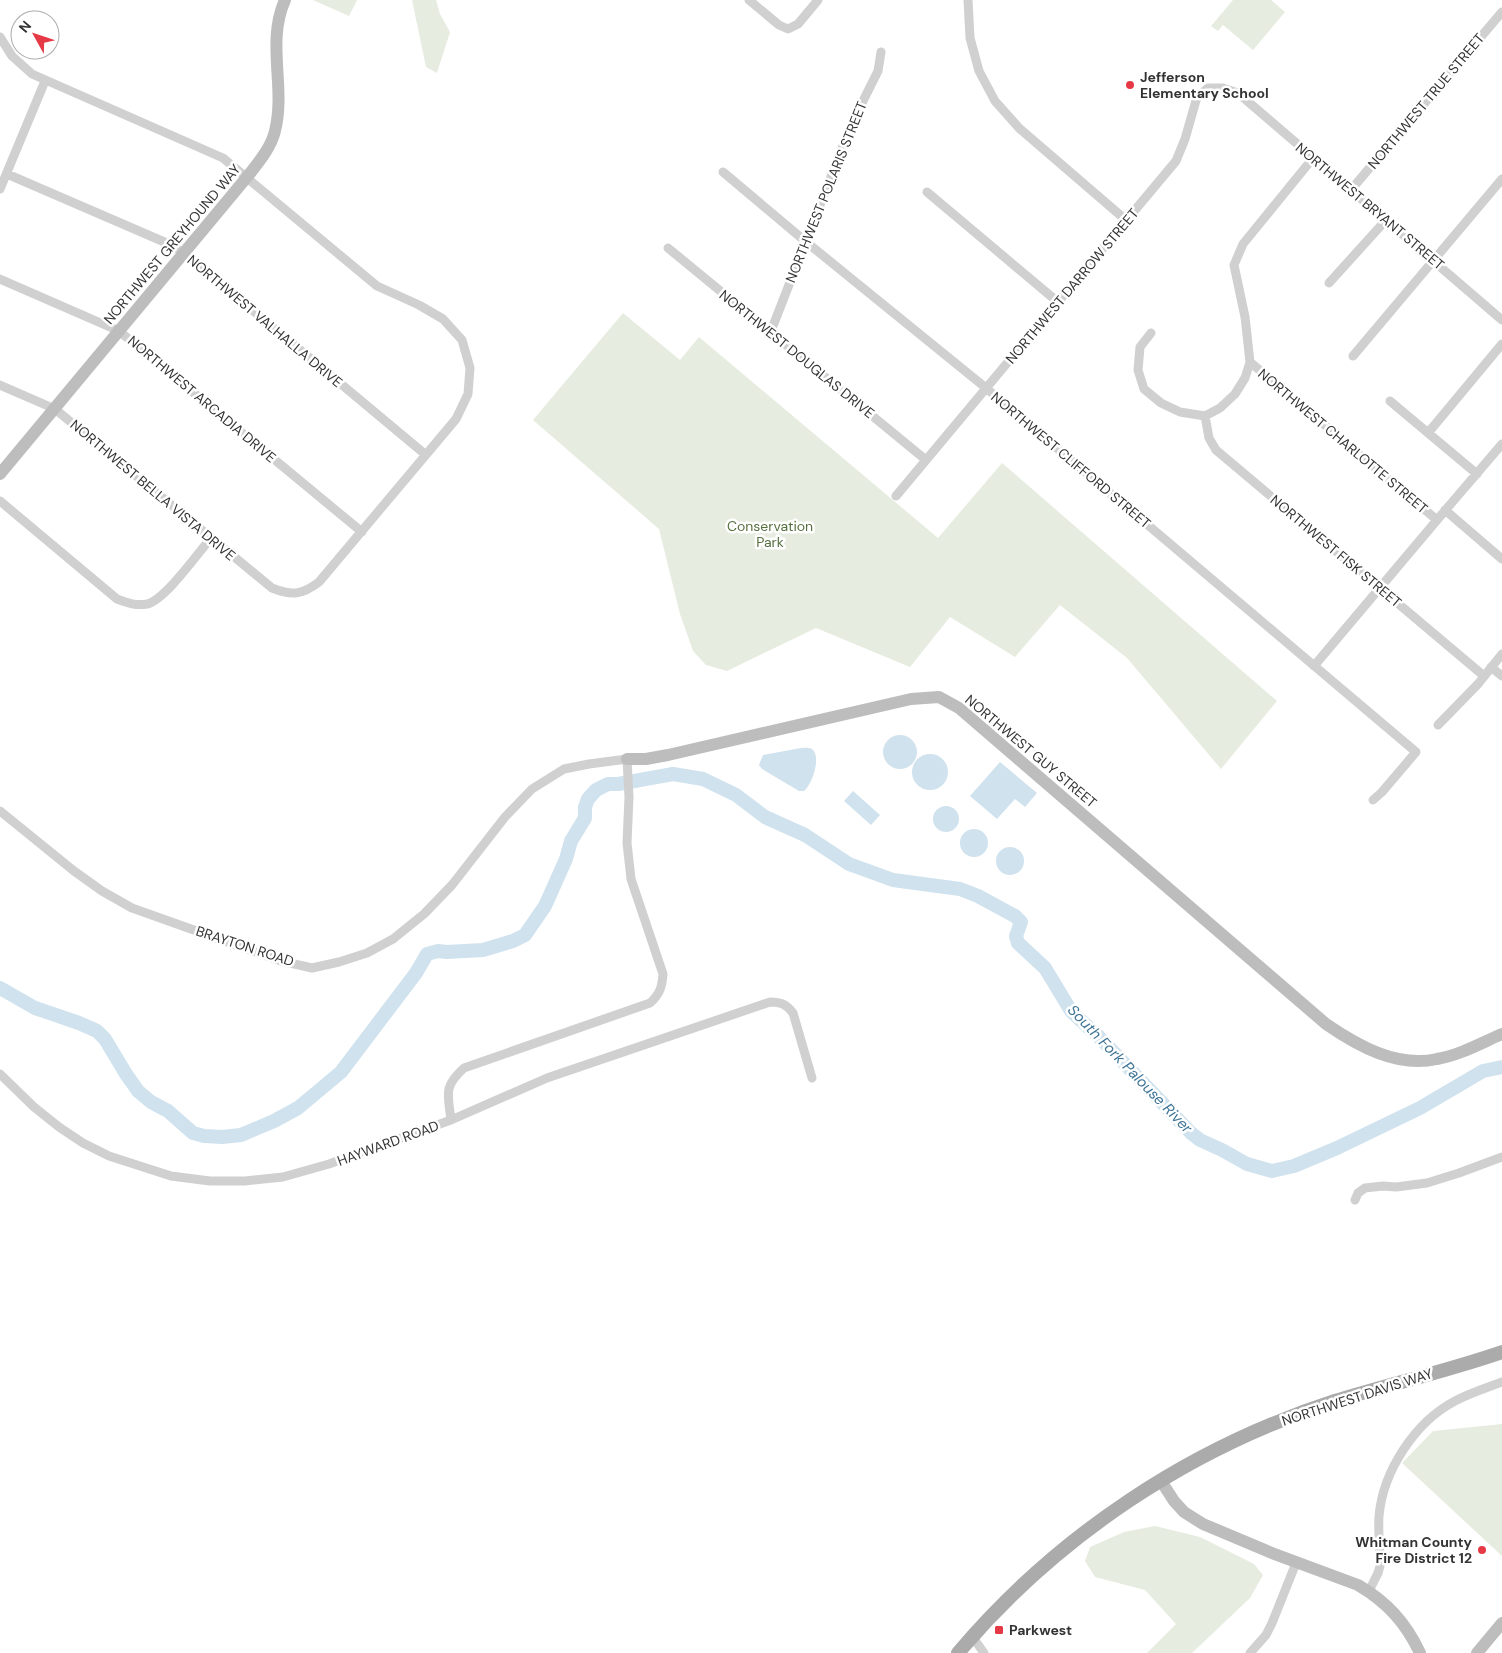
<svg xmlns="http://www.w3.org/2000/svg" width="1502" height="1653" viewBox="0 0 1502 1653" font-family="'DM Sans',sans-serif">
  <rect width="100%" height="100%" fill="#fff"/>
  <path fill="#e6ecdf" d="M 313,0 L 357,0 L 349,16 Z
    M 412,0 L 436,0 L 440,14 L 450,32 L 437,73 L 426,67 Z
    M 1233,0 L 1271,0 L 1285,12 L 1253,50 L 1223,25 L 1218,31 L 1211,26 Z
    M 623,313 L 680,360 L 699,337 L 938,538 L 1002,463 L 1277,701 L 1221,769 L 1127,658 L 1060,605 L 1015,657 L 950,617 L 910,667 L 816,628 L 727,671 L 706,665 L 693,651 L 680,614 L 659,529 L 533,420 Z
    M 1502,1424 L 1502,1556 L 1402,1463 L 1433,1431 Z
    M 1155,1526 L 1200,1537 L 1254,1564 L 1263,1575 L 1250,1598 L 1192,1653 L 1147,1653 L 1176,1624 L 1145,1590 L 1095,1577 L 1085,1561 L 1090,1547 L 1124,1532 Z"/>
  <path fill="#cfe2ee" d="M883 752a17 17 0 1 1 34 0a17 17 0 1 1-34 0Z
    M 801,748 C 805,748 810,747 813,750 C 821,758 812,785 804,791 L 799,791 L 762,769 L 759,765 L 763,755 Z
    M912 772a18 18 0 1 1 36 0a18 18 0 1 1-36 0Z
    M 1000,762 L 1037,793 L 1025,807 L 1015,799 L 997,819 L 970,796 Z
    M 853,791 L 880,815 L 871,825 L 844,801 Z
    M933 819a13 13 0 1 1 26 0a13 13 0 1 1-26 0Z
    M960 843a14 14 0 1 1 28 0a14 14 0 1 1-28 0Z
    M996 861a14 14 0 1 1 28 0a14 14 0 1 1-28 0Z"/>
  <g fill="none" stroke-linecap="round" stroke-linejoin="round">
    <path stroke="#cfe2ee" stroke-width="14" d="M 0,988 L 35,1008 L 79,1023 L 97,1031 L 105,1039 L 126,1074 L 138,1091 L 151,1102 L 168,1111 L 193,1133 L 204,1136 L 222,1137 L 241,1135 L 274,1121 L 298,1108 L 341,1072 L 416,973 L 427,954 L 438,951 L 447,952 L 483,950 L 513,941 L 525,935 L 545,906 L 566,859 L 571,841 L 585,818 L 585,807 L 588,799 L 596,790 L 608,784 L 618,784 L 673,774 L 703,779 L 736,795 L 765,817 L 805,835 L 849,864 L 893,880 L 960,889 L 978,896 L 1015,916 L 1021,922 L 1016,936 L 1018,943 L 1045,968 L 1071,1011 L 1099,1037 L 1191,1133 L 1200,1140 L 1222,1150 L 1247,1164 L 1272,1171 L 1294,1166 L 1337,1148 L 1420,1108 L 1483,1071 L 1502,1067"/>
    <path stroke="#d0d0d0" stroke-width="9" d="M 749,0 L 779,25 L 788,29 L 798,24 L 818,0
      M 968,0 L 970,38 L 979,71 L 995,101 L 1019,128 L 1127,221
      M 0,37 L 12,56 L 32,74 L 223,158 L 377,286 L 419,305 L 443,319 L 462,340 L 470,368 L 468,394 L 456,419 L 319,582 C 302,595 292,596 272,588 L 55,409 L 0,385
      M 723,172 L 805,241 L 986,388 L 1416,752 L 1382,792 L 1373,800
      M 7,174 L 169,244 L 184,253 L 426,455
      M 0,189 L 45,81
      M 1350,191 L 1502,12
      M 927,192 L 1059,303
      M 668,248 L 926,460
      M 0,279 L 119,331 L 362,532
      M 1329,283 L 1386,220
      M 771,331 L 852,123 L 878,71 L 881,52
      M 1151,333 L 1140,347 L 1138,370 L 1144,389 L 1161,403 L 1180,412 L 1205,416 L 1220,408 L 1235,394 L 1245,378 L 1250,362 L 1245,317 L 1234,265 L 1243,244 L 1313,158
      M 1353,356 L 1502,179
      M 1250,362 L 1437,520
      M 1390,401 L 1477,474
      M 1205,416 L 1209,438 L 1216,450 L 1484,676
      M 1428,433 L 1502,344
      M 896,496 L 1176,161 L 1185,139 L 1197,97 L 1208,88 L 1223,88 L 1238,93 L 1502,320
      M 0,501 L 117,599 C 128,603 136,606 147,604 C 165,600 198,553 211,538
      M 1445,510 L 1502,559
      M 1314,666 L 1437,520 L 1502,444
      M 1491,667 L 1502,676
      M 1438,725 L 1478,684 L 1502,654
      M 0,811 L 74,871 L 102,891 L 132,908 L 281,961 L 312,968 L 339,962 L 367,953 L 393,939 L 424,914 L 452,885 L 505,817 L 532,789 L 564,769 L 589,764 L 627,759 L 629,797 L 627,843 L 631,879 L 663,974 C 662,987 660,994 650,1003 L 464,1068 C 443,1087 448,1094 451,1120
      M 0,1074 L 34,1107 L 59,1127 L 83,1143 L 109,1156 L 171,1176 L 210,1181 L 245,1181 L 283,1177 L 329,1164 L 451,1120 L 547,1078 L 770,1002 C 781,1002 786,1004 793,1013 L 812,1078
      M 1355,1200 L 1358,1193 L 1365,1188 L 1383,1186 L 1396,1187 L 1427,1183 L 1459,1173 L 1502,1157
      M 1369,1591 L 1378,1573 L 1380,1566 C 1380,1549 1378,1532 1379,1516 C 1383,1471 1415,1422 1455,1401 C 1470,1393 1486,1388 1502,1382
      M 972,1636 L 984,1653
      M 1250,1653 L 1266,1635 L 1272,1623 L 1296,1563"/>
    <path stroke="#bdbdbd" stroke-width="12" d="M 0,474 L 247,177 C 258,163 271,148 275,131 C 286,87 266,42 285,0
      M 627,759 L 646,759 L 668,755 L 911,699 L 939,697 L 959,708 L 1326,1024 C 1358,1046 1397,1068 1437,1059 C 1460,1055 1481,1043 1502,1034
      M 1161,1481 L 1174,1501 L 1184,1512 L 1203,1524 L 1272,1553 L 1358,1585 C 1387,1602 1406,1623 1420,1653
      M 1477,1653 L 1502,1623"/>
    <path stroke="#ababab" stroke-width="14" d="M 958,1653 C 1057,1536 1189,1448 1335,1401 C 1390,1384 1447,1371 1502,1352"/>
  </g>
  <g fill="#e63946" stroke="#fff" stroke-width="2">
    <circle cx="1130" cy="85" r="5"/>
    <circle cx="1482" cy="1550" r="5"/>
    <rect x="994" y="1625" width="10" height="10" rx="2.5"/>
  </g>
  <g text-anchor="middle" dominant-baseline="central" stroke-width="5" stroke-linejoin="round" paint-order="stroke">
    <g font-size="14" font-weight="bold" fill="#333" stroke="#fff" text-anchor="start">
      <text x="1140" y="77">Jefferson<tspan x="1140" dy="16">Elementary School</tspan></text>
      <text x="1472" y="1542" text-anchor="end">Whitman County<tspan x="1472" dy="16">Fire District 12</tspan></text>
      <text x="1009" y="1630">Parkwest</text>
    </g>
    <g font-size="14" fill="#333" stroke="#fff">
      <text transform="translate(1426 101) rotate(-50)">NORTHWEST TRUE STREET</text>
      <text transform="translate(826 192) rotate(-68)">NORTHWEST POLARIS STREET</text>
      <text transform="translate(1370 206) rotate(40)">NORTHWEST BRYANT STREET</text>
      <text transform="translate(172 244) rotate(-50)">NORTHWEST GREYHOUND WAY</text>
      <text transform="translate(1072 286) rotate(-50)">NORTHWEST DARROW STREET</text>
      <text transform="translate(265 321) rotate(40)">NORTHWEST VALHALLA DRIVE</text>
      <text transform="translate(797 354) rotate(39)">NORTHWEST DOUGLAS DRIVE</text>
      <text transform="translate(202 399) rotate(40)">NORTHWEST ARCADIA DRIVE</text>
      <text transform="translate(1343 441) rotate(40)">NORTHWEST CHARLOTTE STREET</text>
      <text transform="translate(1071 460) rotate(40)">NORTHWEST CLIFFORD STREET</text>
      <text transform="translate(153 490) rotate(40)">NORTHWEST BELLA VISTA DRIVE</text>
      <text transform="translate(1336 551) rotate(40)">NORTHWEST FISK STREET</text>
      <text transform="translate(1031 751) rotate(40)">NORTHWEST GUY STREET</text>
      <text transform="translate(245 946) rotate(18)">BRAYTON ROAD</text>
      <text transform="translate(388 1143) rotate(-20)">HAYWARD ROAD</text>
      <text transform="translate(1357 1397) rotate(-18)">NORTHWEST DAVIS WAY</text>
    </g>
    <g font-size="14" fill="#56703f" stroke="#fff">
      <text x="770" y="526">Conservation<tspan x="770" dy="16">Park</tspan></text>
    </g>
    <g font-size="15" font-style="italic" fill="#3f7597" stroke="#fff">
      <text transform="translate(1130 1069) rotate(46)">South Fork Palouse River</text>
    </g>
  </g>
  <g transform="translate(35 35) rotate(310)"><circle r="24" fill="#ffffff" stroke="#adadad"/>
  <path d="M0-4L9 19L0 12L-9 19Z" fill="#e63946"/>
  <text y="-8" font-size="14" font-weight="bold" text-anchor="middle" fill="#333333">N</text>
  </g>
</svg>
